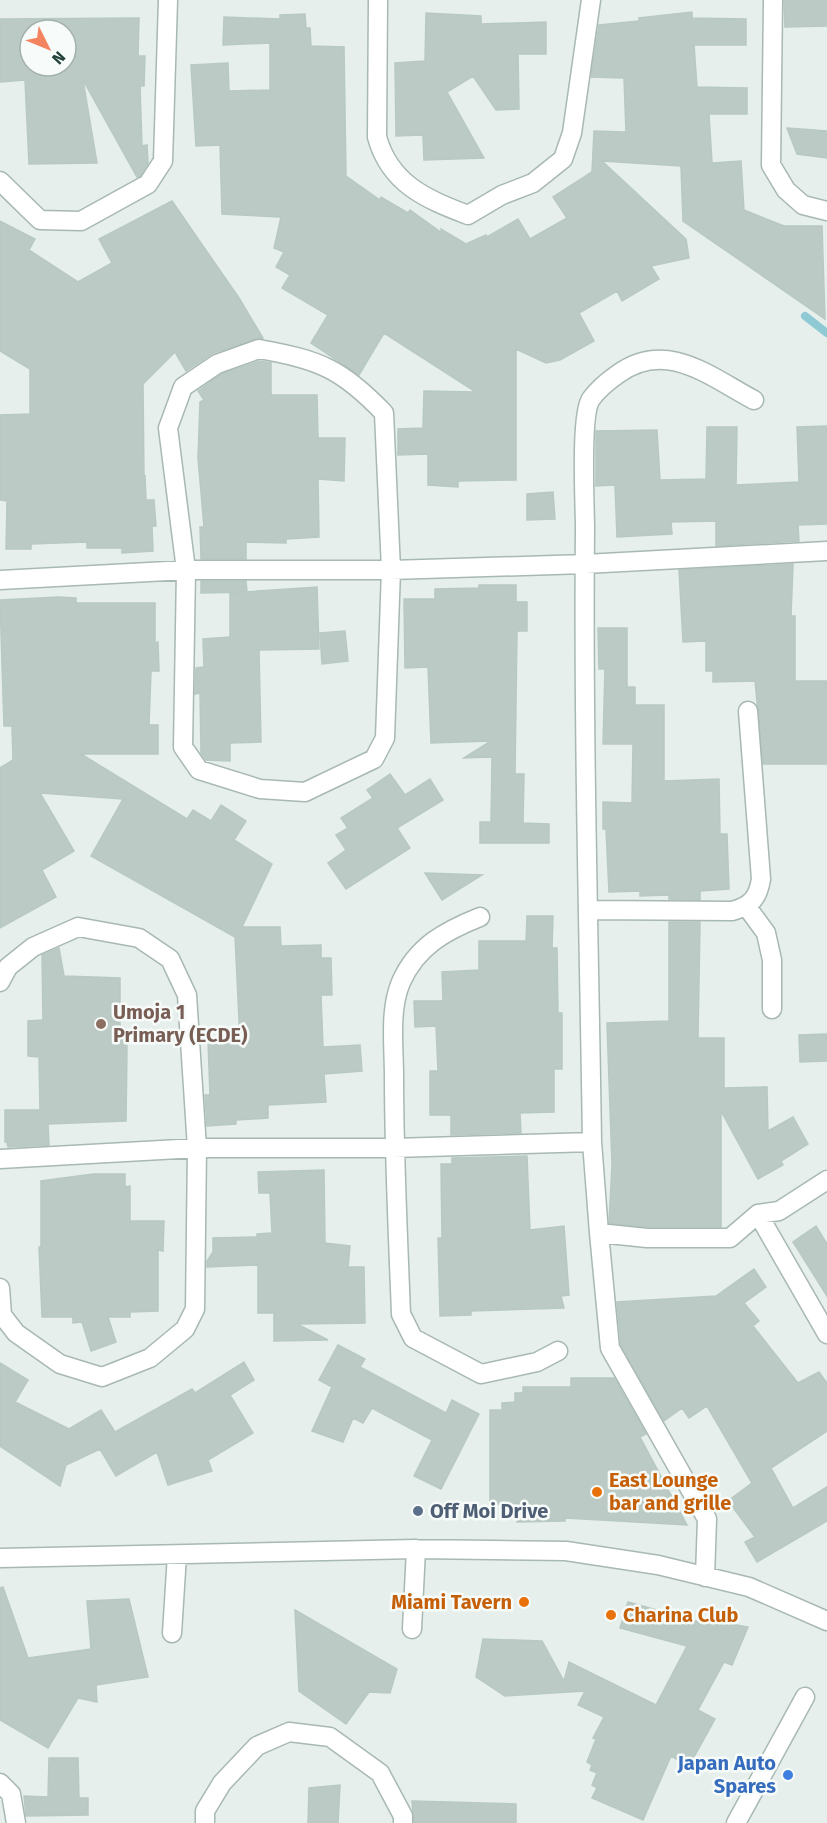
<svg xmlns="http://www.w3.org/2000/svg" width="827" height="1823" viewBox="0 0 827 1823" font-family="'Fira Sans',sans-serif">
  <rect width="100%" height="100%" fill="#e6efeb"/>
  <g fill="none" stroke-linecap="round" stroke-linejoin="round">
    <path stroke="#8ec9d4" stroke-width="8" d="M 805,316 L 827,333"/>
  </g>
  <path fill="#bbcac4" stroke="#b8c9c2" stroke-width="1.5" fill-rule="evenodd" d="M 784,0 L 827,0 L 827,26 L 785,27 Z
    M 692,12 L 692,18 L 746,19 L 746,45 L 694,45 L 697,87 L 747,88 L 747,114 L 709,114 L 712,163 L 741,161 L 744,210 L 784,226 L 822,226 L 825,319 L 683,221 L 681,166 L 602,161 L 686,239 L 689,258 L 651,266 L 659,279 L 622,301 L 617,291 L 579,313 L 594,341 L 560,360 L 546,363 L 516,349 L 516,480 L 458,481 L 458,487 L 428,485 L 428,454 L 398,455 L 398,429 L 423,428 L 424,391 L 476,392 L 384,333 L 359,375 L 311,343 L 328,315 L 282,288 L 290,275 L 276,267 L 284,252 L 274,248 L 281,217 L 222,214 L 220,145 L 196,146 L 191,65 L 228,63 L 229,91 L 270,90 L 270,43 L 223,45 L 224,17 L 280,19 L 280,15 L 305,14 L 306,28 L 310,28 L 311,46 L 344,47 L 346,176 L 380,200 L 381,197 L 408,213 L 410,210 L 442,233 L 441,229 L 466,244 L 486,235 L 487,237 L 518,219 L 530,239 L 567,218 L 553,197 L 592,172 L 594,131 L 626,132 L 624,78 L 591,77 L 599,25 L 639,21 L 639,18 Z
    M 426,13 L 481,16 L 481,24 L 546,22 L 546,54 L 518,54 L 519,109 L 496,110 L 473,76 L 447,92 L 484,158 L 424,160 L 423,135 L 396,136 L 395,63 L 425,61 Z
    M 139,18 L 138,56 L 145,56 L 144,86 L 140,86 L 142,146 L 147,145 L 148,163 L 140,176 L 137,177 L 83,80 L 97,163 L 29,164 L 25,80 L 0,82 L 0,19 ZM 30,30 L 66,30 L 66,66 L 30,66 Z
    M 787,128 L 827,131 L 827,158 L 797,154 Z
    M 172,201 L 239,298 L 263,338 L 213,353 L 186,371 L 175,352 L 143,384 L 144,477 L 145,475 L 146,500 L 154,500 L 156,526 L 152,526 L 153,551 L 122,553 L 122,548 L 87,548 L 87,542 L 31,544 L 31,549 L 6,549 L 7,501 L 0,500 L 0,415 L 30,414 L 30,369 L 0,351 L 0,221 L 35,239 L 29,250 L 78,282 L 112,263 L 99,239 Z
    M 260,361 L 271,363 L 271,395 L 317,395 L 318,438 L 345,438 L 344,481 L 318,479 L 319,537 L 286,539 L 286,543 L 246,542 L 246,559 L 201,559 L 200,527 L 204,527 L 198,458 L 200,402 L 204,400 L 198,391 L 222,374 Z
    M 827,426 L 827,524 L 798,525 L 799,541 L 716,546 L 716,521 L 671,522 L 672,534 L 617,537 L 615,485 L 596,486 L 596,431 L 657,430 L 660,480 L 706,479 L 707,427 L 737,427 L 736,485 L 799,482 L 797,427 Z
    M 553,492 L 555,519 L 527,520 L 527,494 Z
    M 793,564 L 791,616 L 795,616 L 795,681 L 827,681 L 827,764 L 763,764 L 755,681 L 713,682 L 713,671 L 706,671 L 706,641 L 683,642 L 679,570 Z
    M 201,581 L 246,581 L 247,592 L 201,593 Z
    M 479,585 L 516,585 L 516,602 L 527,602 L 527,631 L 517,631 L 515,774 L 524,774 L 523,823 L 549,824 L 549,843 L 480,843 L 480,822 L 491,822 L 492,757 L 464,758 L 491,741 L 431,743 L 428,667 L 405,668 L 404,599 L 435,599 L 435,589 L 479,588 Z
    M 317,587 L 319,649 L 259,650 L 261,742 L 230,743 L 230,761 L 206,760 L 201,753 L 200,693 L 195,694 L 196,668 L 204,667 L 203,639 L 230,637 L 230,593 Z
    M 58,597 L 76,598 L 76,603 L 155,603 L 155,643 L 158,642 L 159,671 L 151,671 L 149,725 L 158,725 L 158,754 L 81,754 L 187,819 L 193,810 L 211,821 L 221,805 L 246,821 L 234,840 L 272,864 L 242,927 L 280,927 L 281,946 L 321,945 L 321,958 L 331,958 L 332,995 L 321,995 L 323,1047 L 360,1045 L 362,1071 L 324,1074 L 326,1102 L 268,1105 L 268,1118 L 236,1120 L 236,1124 L 207,1126 L 205,1095 L 210,1095 L 208,1041 L 240,1040 L 235,937 L 91,856 L 123,799 L 40,793 L 74,851 L 42,870 L 56,897 L 0,928 L 0,768 L 13,760 L 12,726 L 4,726 L 0,600 Z
    M 598,628 L 627,628 L 627,687 L 635,687 L 635,705 L 664,705 L 664,781 L 719,779 L 720,834 L 727,834 L 729,889 L 700,891 L 700,900 L 669,899 L 669,895 L 640,896 L 640,891 L 609,892 L 606,829 L 603,829 L 603,802 L 632,803 L 633,744 L 603,744 L 605,669 L 599,669 Z
    M 345,631 L 348,661 L 322,664 L 320,633 Z
    M 390,774 L 405,795 L 430,779 L 443,800 L 397,828 L 410,848 L 346,889 L 328,863 L 346,850 L 336,835 L 348,828 L 341,818 L 373,798 L 367,790 Z
    M 425,873 L 482,875 L 442,900 Z
    M 527,916 L 553,916 L 552,948 L 557,948 L 558,1013 L 562,1013 L 562,1069 L 554,1069 L 554,1112 L 520,1113 L 521,1133 L 451,1135 L 451,1115 L 430,1115 L 430,1071 L 438,1071 L 436,1026 L 415,1027 L 414,1001 L 443,1001 L 442,972 L 479,970 L 479,941 L 526,941 Z
    M 669,922 L 700,922 L 698,1038 L 724,1038 L 724,1088 L 767,1087 L 768,1131 L 793,1117 L 808,1144 L 781,1161 L 783,1165 L 758,1179 L 721,1111 L 721,1227 L 648,1227 L 609,1223 L 612,1165 L 607,1023 L 669,1021 Z
    M 59,948 L 64,976 L 120,978 L 120,1026 L 126,1029 L 127,1048 L 126,1121 L 48,1124 L 49,1145 L 8,1147 L 7,1142 L 5,1142 L 5,1110 L 40,1110 L 39,1057 L 28,1056 L 28,1021 L 43,1020 L 42,955 Z
    M 827,1034 L 827,1061 L 800,1062 L 799,1035 Z
    M 527,1156 L 530,1230 L 564,1226 L 569,1295 L 561,1296 L 564,1308 L 471,1311 L 471,1315 L 440,1316 L 438,1238 L 442,1238 L 441,1164 L 452,1164 L 452,1158 Z
    M 324,1170 L 325,1243 L 350,1246 L 348,1267 L 364,1267 L 365,1323 L 297,1324 L 328,1340 L 274,1341 L 274,1313 L 258,1313 L 258,1265 L 207,1267 L 207,1261 L 213,1252 L 213,1238 L 257,1237 L 257,1234 L 272,1233 L 270,1193 L 259,1193 L 258,1172 Z
    M 93,1174 L 125,1174 L 125,1187 L 130,1186 L 130,1221 L 164,1221 L 163,1251 L 158,1250 L 158,1311 L 130,1312 L 130,1317 L 108,1317 L 116,1342 L 91,1351 L 82,1322 L 73,1323 L 73,1317 L 42,1317 L 39,1247 L 41,1247 L 41,1181 Z
    M 816,1226 L 827,1244 L 827,1296 L 793,1242 Z
    M 754,1269 L 766,1287 L 744,1303 L 759,1321 L 753,1326 L 798,1383 L 819,1372 L 827,1383 L 827,1431 L 771,1468 L 793,1508 L 827,1487 L 827,1521 L 757,1562 L 745,1542 L 755,1537 L 728,1501 L 752,1483 L 707,1406 L 689,1418 L 682,1408 L 664,1421 L 621,1345 L 617,1302 L 716,1296 Z
    M 338,1345 L 365,1359 L 360,1367 L 446,1413 L 452,1400 L 479,1414 L 441,1489 L 414,1476 L 432,1440 L 372,1408 L 363,1423 L 353,1418 L 343,1442 L 312,1431 L 332,1387 L 319,1380 Z
    M 244,1362 L 254,1380 L 230,1395 L 253,1433 L 208,1460 L 212,1471 L 168,1485 L 157,1452 L 116,1476 L 100,1449 L 66,1465 L 60,1486 L 0,1446 L 0,1363 L 28,1380 L 15,1402 L 69,1429 L 101,1410 L 115,1432 L 192,1389 L 195,1393 Z
    M 571,1378 L 614,1378 L 646,1434 L 640,1437 L 687,1525 L 565,1518 L 565,1521 L 517,1522 L 517,1504 L 490,1504 L 490,1410 L 502,1410 L 502,1403 L 515,1402 L 515,1393 L 523,1393 L 523,1387 L 571,1387 Z
    M 3,1587 L 28,1658 L 91,1649 L 87,1601 L 129,1599 L 148,1677 L 96,1685 L 97,1702 L 78,1698 L 48,1748 L 0,1720 L 0,1588 Z
    M 628,1602 L 707,1624 L 709,1620 L 748,1627 L 732,1665 L 724,1662 L 698,1710 L 715,1719 L 689,1766 L 671,1756 L 643,1820 L 592,1798 L 597,1788 L 592,1785 L 597,1773 L 590,1770 L 592,1765 L 587,1762 L 596,1739 L 593,1738 L 604,1717 L 578,1705 L 585,1691 L 505,1696 L 476,1677 L 483,1639 L 542,1641 L 564,1681 L 569,1662 L 656,1705 L 687,1646 L 620,1628 Z
    M 295,1610 L 397,1669 L 390,1693 L 369,1692 L 346,1724 L 299,1691 Z
    M 49,1758 L 78,1758 L 79,1798 L 88,1798 L 88,1815 L 26,1816 L 24,1796 L 48,1797 Z
    M 340,1785 L 338,1823 L 308,1823 L 309,1788 Z
    M 412,1801 L 516,1804 L 516,1823 L 414,1823 Z"/>
  <g fill="none" stroke-linecap="round" stroke-linejoin="round">
    <defs>
      <path id="minor" d="M 378,0 L 377,137 C 390,184 426,199 468,215 L 502,195 L 533,183 L 563,159 L 572,133 L 591,0
        M 773,0 L 771,165 L 786,190 L 803,205 L 827,211
        M 0,181 L 40,220 L 81,221 L 148,184 L 163,161 L 168,0
        M 259,349 C 319,360 341,368 384,413 L 391,570 L 385,738 L 374,759 L 305,792 L 260,789 L 199,770 L 183,747 L 186,570 L 168,428 L 183,387 L 217,364 Z
        M 754,400 C 709,376 666,339 618,374 C 608,381 598,389 591,399 C 580,414 585,507 585,529 C 583,733 589,938 592,1142 L 599,1233 L 647,1238 L 730,1238 L 758,1214 L 779,1211 L 827,1180
        M 0,580 L 186,570 L 391,570 L 585,564 L 827,551
        M 747,907 L 766,933 L 772,960 L 772,1009
        M 589,910 L 732,911 C 751,906 758,898 761,879 L 748,711
        M 480,917 C 445,931 417,946 401,982 C 389,1010 394,1046 394,1077 C 394,1156 398,1235 401,1314 L 413,1338 L 481,1374 L 537,1362 L 558,1351
        M 0,982 L 8,967 L 33,947 L 78,927 L 139,938 L 170,959 L 187,995 L 197,1148 L 195,1309 L 185,1329 L 150,1358 L 102,1377 L 60,1364 L 16,1333 L 2,1315 L 0,1288
        M 0,1159 L 197,1148 L 394,1148 L 592,1142
        M 758,1214 L 827,1334
        M 599,1233 L 610,1348 L 707,1519 L 705,1577
        M 0,1558 L 416,1549 L 566,1551 L 658,1565 L 749,1587 L 827,1621
        M 412,1629 L 416,1549
        M 172,1633 L 177,1555
        M 0,1783 L 11,1794 L 16,1823
        M 205,1823 L 205,1811 L 222,1783 L 257,1746 L 289,1732 L 330,1737 L 380,1773 L 403,1816 L 403,1823
        M 736,1823 L 805,1697"/>
    </defs>
    <use href="#minor" stroke="#a8b8b2" stroke-width="21"/>
    <use href="#minor" stroke="#fff" stroke-width="18"/>
  </g>
  <circle fill="#8d6e63" stroke="#f7fbf9" stroke-width="2" cx="101" cy="1024" r="6"/>
  <g fill="#e8710a" stroke="#f7fbf9" stroke-width="2">
    <circle cx="597" cy="1492" r="6"/>
    <circle cx="524" cy="1602" r="6"/>
    <circle cx="611" cy="1615" r="6"/>
  </g>
  <circle fill="#5c6f8a" stroke="#f7fbf9" stroke-width="2" cx="418" cy="1511" r="6"/>
  <circle fill="#3f7fe0" stroke="#f7fbf9" stroke-width="2" cx="788" cy="1775" r="6"/>
  <g text-anchor="middle" dominant-baseline="central" stroke-width="5" stroke-linejoin="round" paint-order="stroke">
    <g font-size="20" font-weight="bold" fill="#785e54" stroke="#f7fbf9" text-anchor="start">
      <text x="113" y="1012">Umoja 1<tspan x="113" dy="23">Primary (ECDE)</tspan></text>
    </g>
    <g font-size="20" font-weight="bold" fill="#c56008" stroke="#f7fbf9" text-anchor="start">
      <text x="609" y="1480">East Lounge<tspan x="609" dy="23">bar and grille</tspan></text>
      <text x="512" y="1602" text-anchor="end">Miami Tavern</text>
      <text x="623" y="1615">Charina Club</text>
    </g>
    <g font-size="20" font-weight="bold" fill="#4e5e75" stroke="#f7fbf9" text-anchor="start">
      <text x="430" y="1511">Off Moi Drive</text>
    </g>
    <g font-size="20" font-weight="bold" fill="#366cbe" stroke="#f7fbf9" text-anchor="end">
      <text x="776" y="1763">Japan Auto<tspan x="776" dy="23">Spares</tspan></text>
    </g>
  </g>
  <g transform="translate(48 48) rotate(133)"><circle r="28" fill="#f7fbf9" stroke="#a3b1ad" stroke-width="1.5"/>
  <path d="M0-4.5L10 22L0 15L-10 22Z" fill="#f4845f"/>
  <text y="-9" font-size="16" font-weight="bold" text-anchor="middle" fill="#24423a">N</text>
  </g>
</svg>
